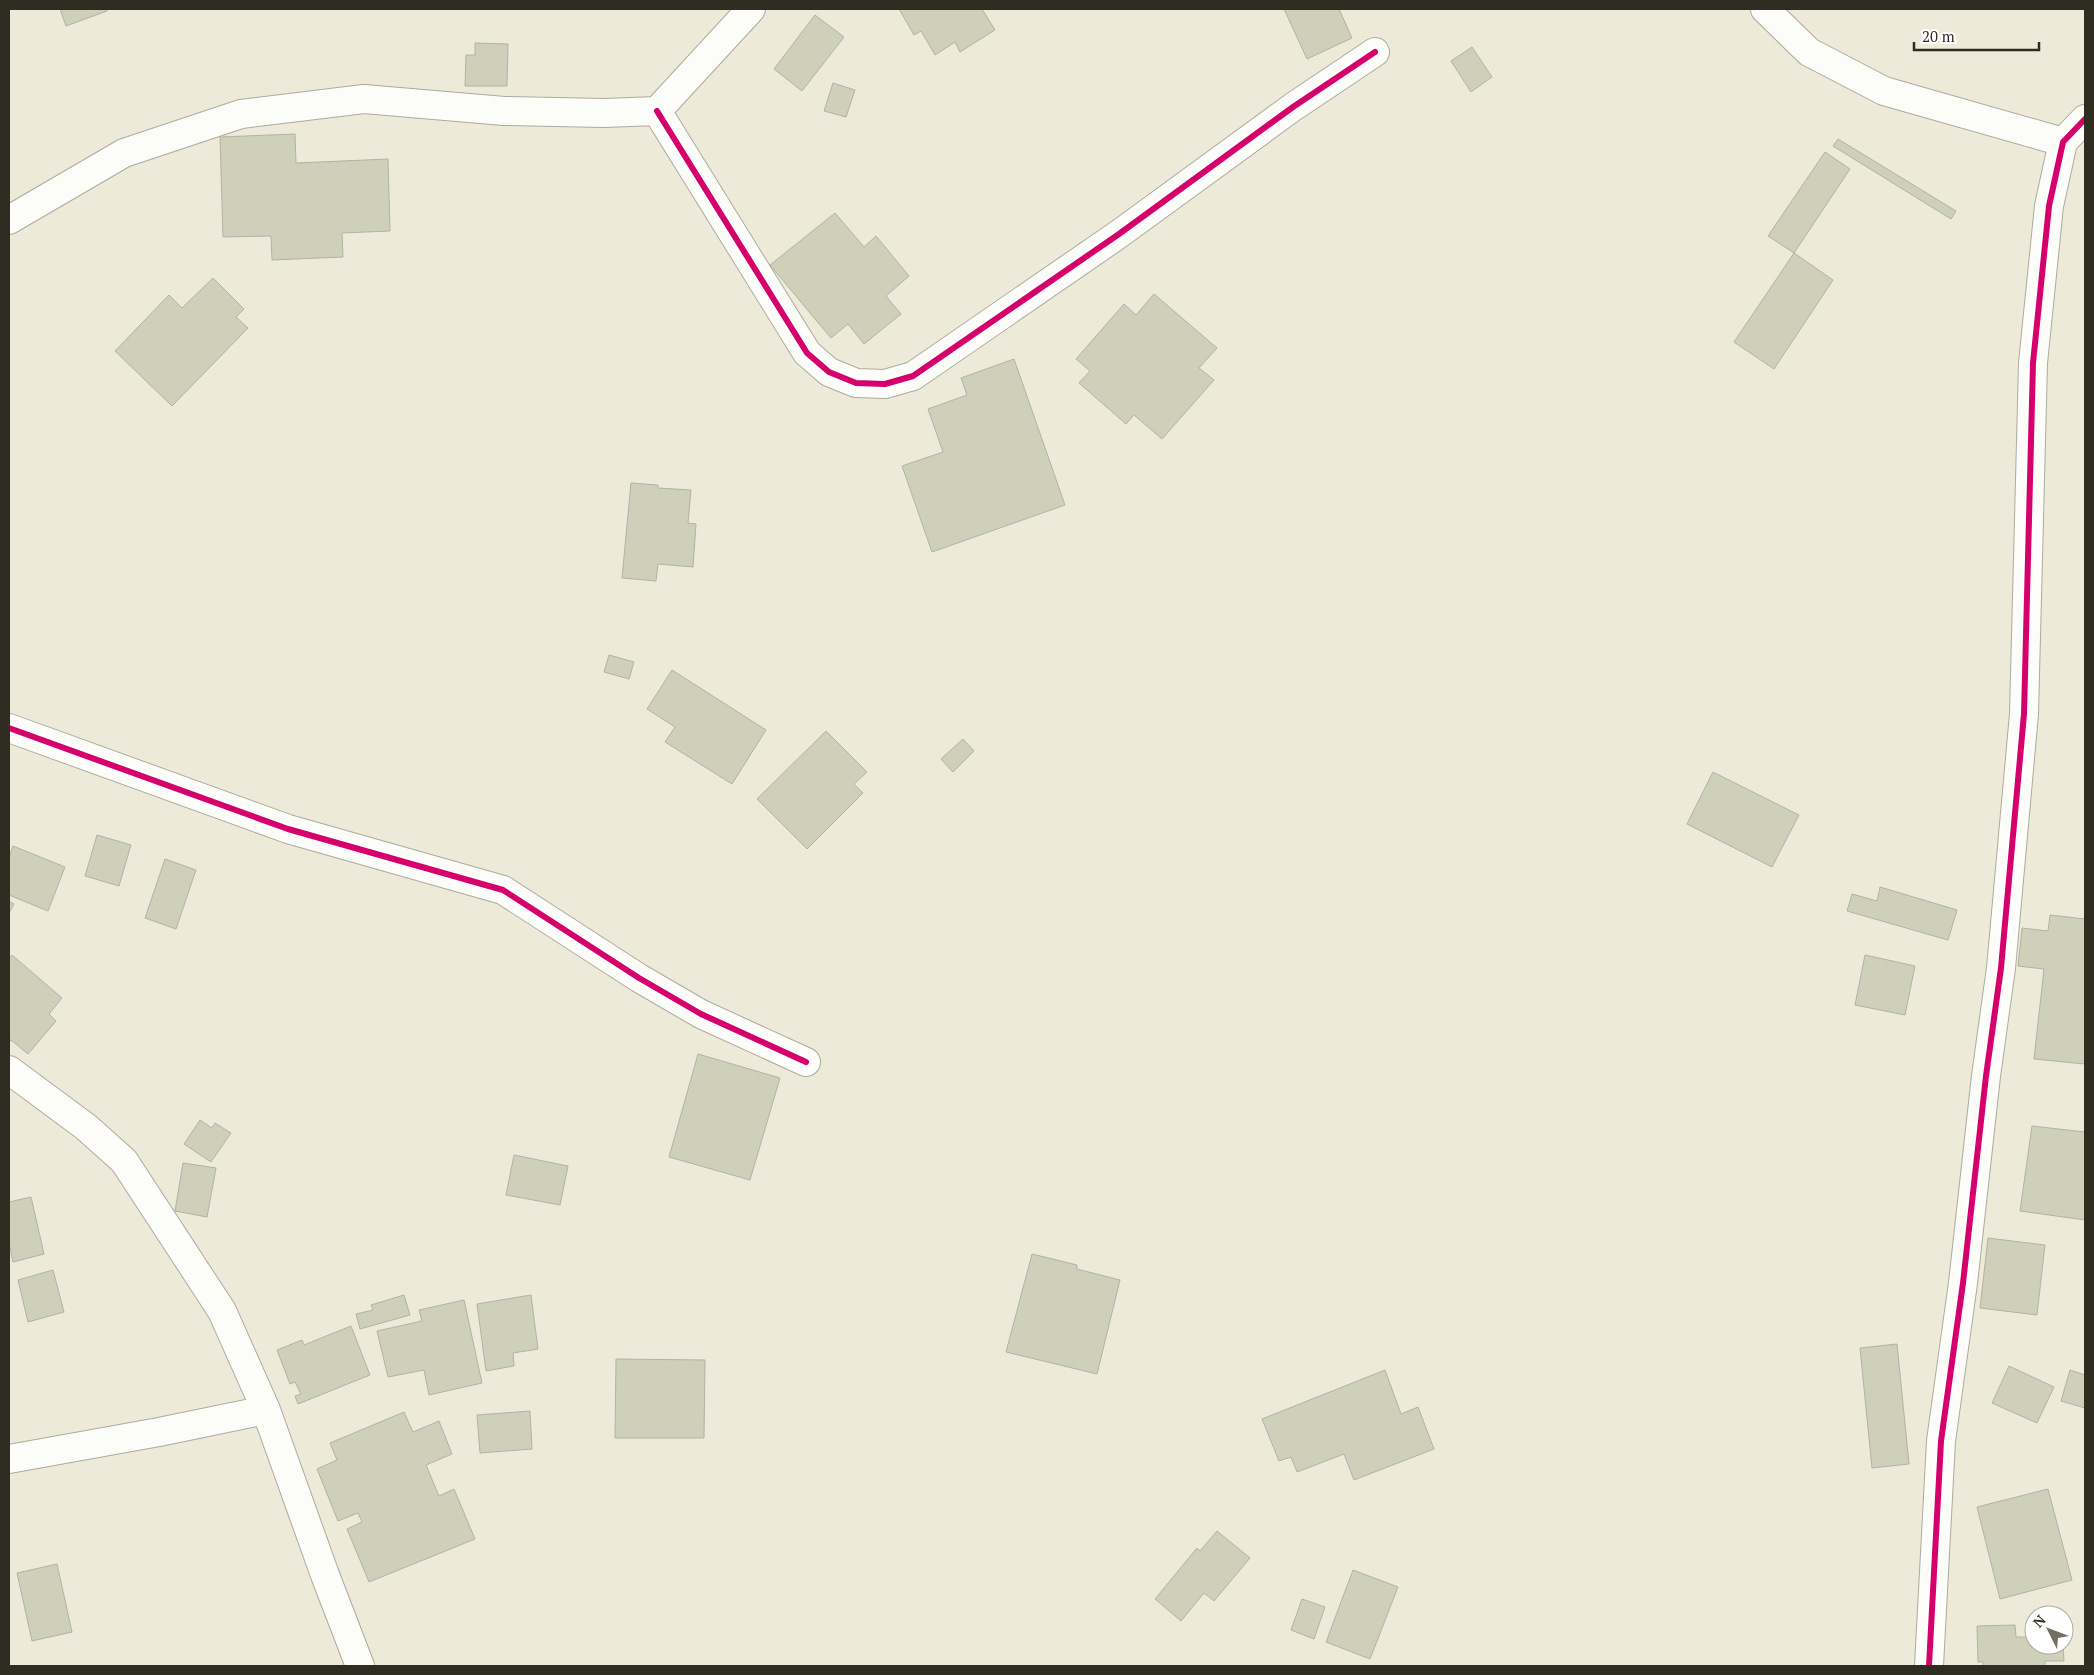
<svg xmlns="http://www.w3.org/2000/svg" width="2094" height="1675" viewBox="0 0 2094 1675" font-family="'PT Serif',serif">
  <rect width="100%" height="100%" fill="#eeeada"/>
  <path fill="#ced0ba" stroke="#b2b2a5" d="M 60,9 L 107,9 L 107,11 L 66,26 Z
    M 899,9 L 982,9 L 995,30 L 960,52 L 955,42 L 935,55 L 921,31 L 914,35 Z
    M 1284,9 L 1339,9 L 1352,38 L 1307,59 Z
    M 815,15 L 844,37 L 802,91 L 774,69 Z
    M 475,43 L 508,44 L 507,86 L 465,86 L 466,55 L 475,55 Z
    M 1472,47 L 1492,77 L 1471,92 L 1451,61 Z
    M 833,83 L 855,90 L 846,117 L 824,111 Z
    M 295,134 L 296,163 L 388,159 L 390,231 L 342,233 L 343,257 L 272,260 L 271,236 L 223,237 L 220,137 Z
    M 1838,139 L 1956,211 L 1951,219 L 1833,146 Z
    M 1825,152 L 1850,169 L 1794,253 L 1768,236 Z
    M 835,213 L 864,247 L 876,236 L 909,276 L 886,296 L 901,314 L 864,344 L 848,324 L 831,338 L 770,265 Z
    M 1794,253 L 1833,280 L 1774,369 L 1734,342 Z
    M 213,278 L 244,309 L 236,317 L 248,328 L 172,406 L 115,351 L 169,295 L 182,308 Z
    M 1154,294 L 1217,348 L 1199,368 L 1214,380 L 1162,439 L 1134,415 L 1126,424 L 1079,383 L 1090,371 L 1076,359 L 1124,304 L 1136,315 Z
    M 1014,359 L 1065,505 L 932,552 L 902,466 L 943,452 L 928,409 L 967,395 L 961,378 Z
    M 631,483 L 658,485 L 658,488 L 691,490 L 688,523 L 696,524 L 693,567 L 658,564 L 656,581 L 622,578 Z
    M 609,655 L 634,662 L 629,679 L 604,672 Z
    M 672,670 L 766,730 L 732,784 L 665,742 L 675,727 L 647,709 Z
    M 826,731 L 867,772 L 854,784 L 863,793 L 807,849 L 757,799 Z
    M 963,739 L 974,751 L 953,772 L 941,759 Z
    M 1713,772 L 1799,815 L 1772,867 L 1687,824 Z
    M 97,835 L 131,845 L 119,886 L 85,876 Z
    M 13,846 L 65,867 L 48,911 L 9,895 L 9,858 Z
    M 165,859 L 196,870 L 176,929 L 145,918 Z
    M 1880,887 L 1957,910 L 1948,940 L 1847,911 L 1852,894 L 1877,901 Z
    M 9,901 L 14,904 L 9,913 Z
    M 2050,915 L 2085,919 L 2085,1064 L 2034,1059 L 2044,969 L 2018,966 L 2022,928 L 2048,931 Z
    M 12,955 L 62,998 L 49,1014 L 56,1021 L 28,1054 L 11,1040 L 9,1043 L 9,959 Z
    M 1865,955 L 1915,966 L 1905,1015 L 1855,1005 Z
    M 698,1054 L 780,1078 L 750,1180 L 669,1157 Z
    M 200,1120 L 212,1128 L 215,1123 L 231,1133 L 211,1162 L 184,1144 Z
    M 2032,1126 L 2085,1132 L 2085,1220 L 2020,1211 Z
    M 514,1155 L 568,1166 L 560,1205 L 506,1195 Z
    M 183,1163 L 216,1168 L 207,1217 L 175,1211 Z
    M 31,1197 L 44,1254 L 13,1262 L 9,1243 L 9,1202 Z
    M 1988,1238 L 2045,1245 L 2037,1315 L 1980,1308 Z
    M 1032,1254 L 1077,1265 L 1077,1269 L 1120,1280 L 1097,1374 L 1006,1352 Z
    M 53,1270 L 64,1312 L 28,1322 L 18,1280 Z
    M 404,1295 L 410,1315 L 360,1329 L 356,1314 L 373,1310 L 371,1305 Z
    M 531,1295 L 538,1349 L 513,1353 L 514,1366 L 486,1371 L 477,1304 Z
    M 464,1300 L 482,1383 L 429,1395 L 424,1370 L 388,1377 L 377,1331 L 422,1321 L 419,1310 Z
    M 351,1326 L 370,1375 L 298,1404 L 295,1396 L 301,1394 L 295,1382 L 290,1384 L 277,1350 L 302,1340 L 304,1345 Z
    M 1897,1344 L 1909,1464 L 1872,1468 L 1860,1348 Z
    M 616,1359 L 705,1360 L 704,1438 L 615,1438 Z
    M 2009,1366 L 2054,1387 L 2037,1423 L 1992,1403 Z
    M 1385,1370 L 1401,1414 L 1418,1407 L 1434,1449 L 1354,1480 L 1344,1454 L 1297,1472 L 1291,1457 L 1279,1461 L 1262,1419 Z
    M 2070,1370 L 2085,1375 L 2085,1408 L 2061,1401 Z
    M 530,1411 L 532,1449 L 480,1453 L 477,1415 Z
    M 404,1412 L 413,1432 L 439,1421 L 452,1454 L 426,1465 L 439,1496 L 454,1489 L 475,1539 L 369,1582 L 347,1529 L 362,1522 L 358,1513 L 338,1521 L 317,1469 L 337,1460 L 330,1443 Z
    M 2048,1489 L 2072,1580 L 2000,1599 L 1977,1507 Z
    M 1217,1531 L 1250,1558 L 1214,1601 L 1204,1593 L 1181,1621 L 1155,1599 L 1197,1548 L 1200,1551 Z
    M 57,1564 L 72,1632 L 32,1641 L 17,1573 Z
    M 1353,1570 L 1398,1587 L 1370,1659 L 1326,1642 Z
    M 1302,1599 L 1325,1607 L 1314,1639 L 1291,1630 Z
    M 2015,1625 L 2016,1637 L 2034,1637 L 2034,1645 L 2063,1645 L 2064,1661 L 2045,1661 L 2045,1666 L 1983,1666 L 1983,1662 L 1978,1662 L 1977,1626 Z"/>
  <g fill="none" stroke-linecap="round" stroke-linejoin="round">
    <defs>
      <path id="minor" d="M 1765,9 L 1809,52 L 1884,91 L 2063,142
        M 657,111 L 807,353 L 829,372 L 856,383 L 885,384 L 913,376 L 1119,234 L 1293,107 L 1375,52
        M 9,220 L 124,153 L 241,114 L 364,99 L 504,111 L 604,113 L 657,111 L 751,9
        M 9,728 L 288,829 L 503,890 L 639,978 L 701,1014 L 806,1062
        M 9,1070 L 86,1127 L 124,1161 L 222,1311 L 266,1410 L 325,1575 L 360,1666
        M 9,1459 L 159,1432 L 266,1410
        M 1929,1666 L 1941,1441 L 1963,1283 L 1986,1076 L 2001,968 L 2024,714 L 2033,363 L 2049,206 L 2063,142 L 2085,119"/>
    </defs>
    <use href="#minor" stroke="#adab9e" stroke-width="30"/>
    <use href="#minor" stroke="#fcfcf9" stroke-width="28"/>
    <defs>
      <path id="cycleway" d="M 657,111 L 807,353 L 829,372 L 856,383 L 885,384 L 913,376 L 1119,234 L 1293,107 L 1375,52
        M 9,728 L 288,829 L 503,890 L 639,978 L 701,1014 L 806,1062
        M 1929,1666 L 1941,1441 L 1963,1283 L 1986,1076 L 2001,968 L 2024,714 L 2033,363 L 2049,206 L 2063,142 L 2085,119"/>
    </defs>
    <use href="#cycleway" stroke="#fff" stroke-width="9"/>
    <use href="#cycleway" stroke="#d6006c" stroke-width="6"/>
  </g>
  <rect width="2094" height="1675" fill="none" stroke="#2f2d21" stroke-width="20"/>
  <g transform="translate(2049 1630) rotate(312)"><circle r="24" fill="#ffffff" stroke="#acaba6"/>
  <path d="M0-4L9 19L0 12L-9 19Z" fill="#726f62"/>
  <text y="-8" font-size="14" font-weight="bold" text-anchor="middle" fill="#2f2d21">N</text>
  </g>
  <path d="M1914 42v8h125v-8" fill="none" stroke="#2f2d21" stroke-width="2.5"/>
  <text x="1922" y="42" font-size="15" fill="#2f2d21" stroke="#ffffff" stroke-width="4" paint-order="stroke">20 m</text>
</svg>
